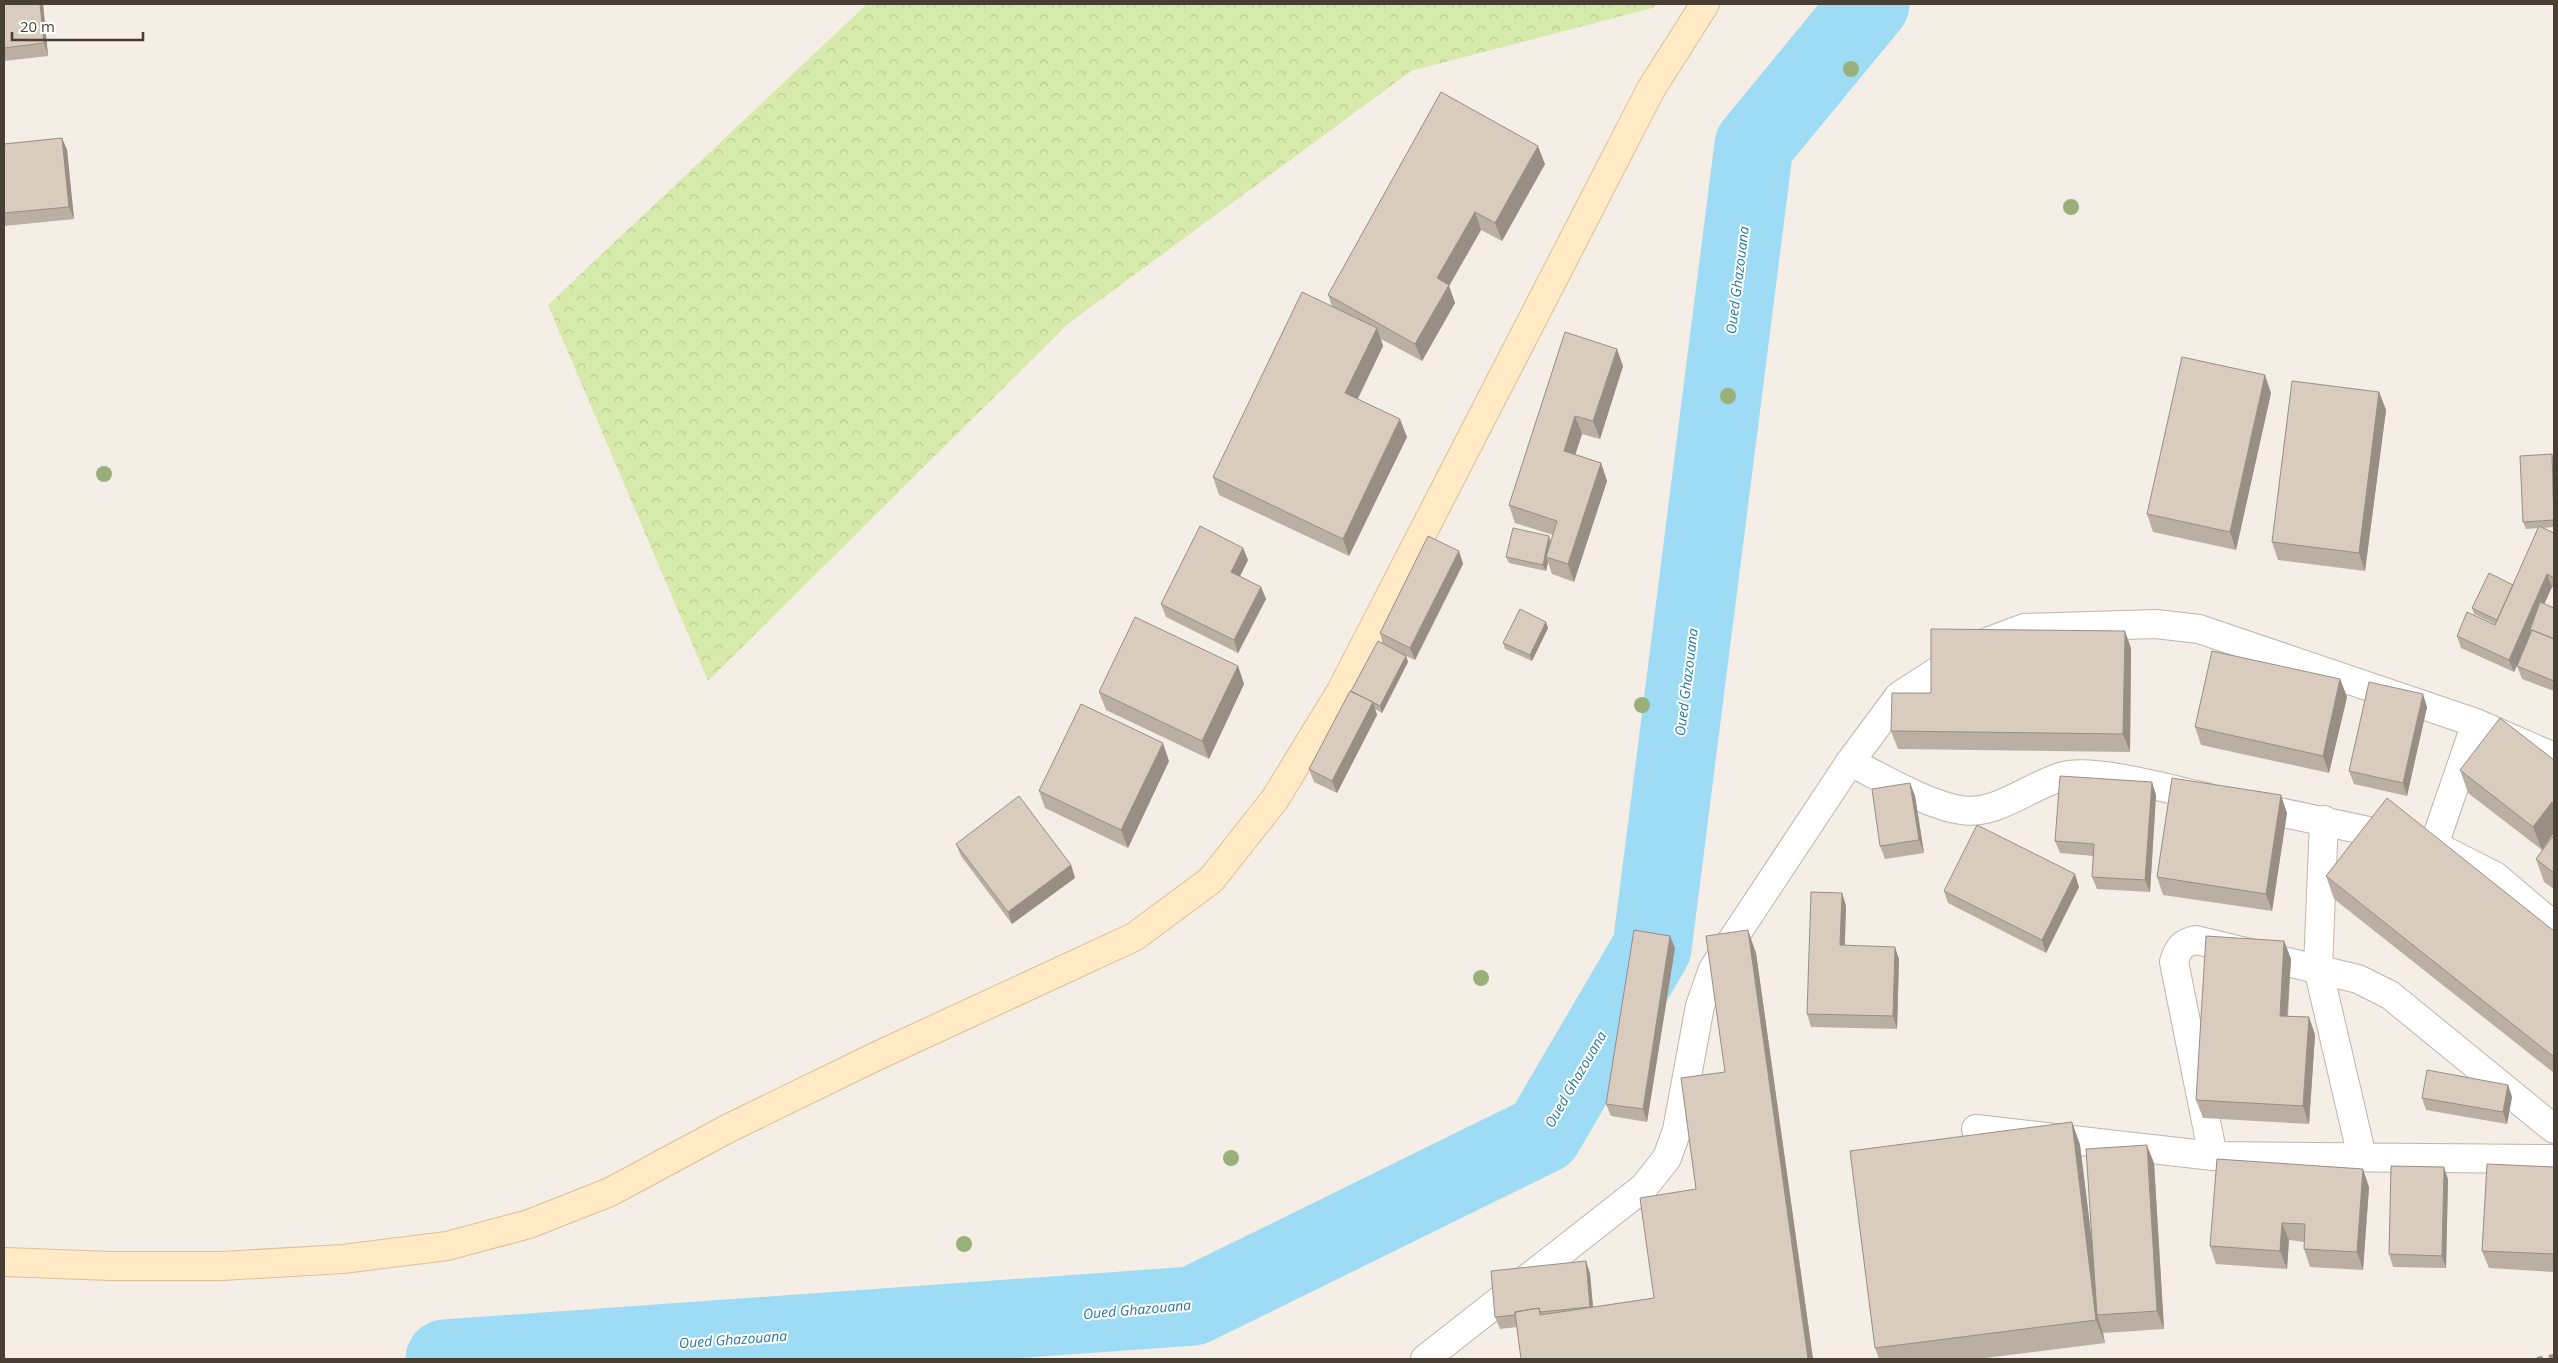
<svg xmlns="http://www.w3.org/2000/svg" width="2558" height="1363" viewBox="0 0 2558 1363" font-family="'Open Sans',sans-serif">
  <defs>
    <pattern id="forest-crowns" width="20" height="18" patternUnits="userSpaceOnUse" patternTransform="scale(1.25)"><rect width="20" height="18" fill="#d6ebab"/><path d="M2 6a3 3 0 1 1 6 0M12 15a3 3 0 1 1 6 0" fill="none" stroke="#b9cb94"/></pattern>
  </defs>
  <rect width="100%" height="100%" fill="#f4eee6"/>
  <path fill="url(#forest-crowns)" d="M 867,4 L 1658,4 L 1652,8 L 1411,71 L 1069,323 L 708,681 L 548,305 Z"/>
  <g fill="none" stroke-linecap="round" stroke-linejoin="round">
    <path stroke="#9edbf5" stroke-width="79" d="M 445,1359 L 1193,1306 L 1543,1134 L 1652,948 L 1754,145 L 1870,4"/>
    <defs>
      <path id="minor" d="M 1850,762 C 1881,777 1927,805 1961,810 C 1997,816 2030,785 2064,776 C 2095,768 2172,790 2206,797
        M 2251,806 L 2434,845 L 2495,876 L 2554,926
        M 2324,820 L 2318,968 L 2362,1157
        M 2434,845 L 2476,723
        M 1976,1129 L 2213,1156 L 2554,1159
        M 2213,1156 L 2174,962 C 2178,948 2182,943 2196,940 L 2358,979 L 2390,995 L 2554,1129
        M 1425,1359 L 1644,1187 L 1667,1158 L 1677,1130 L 1700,1006 L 1713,969 L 1850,762 L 1899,696 L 1976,646 L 2024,628 L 2156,624 L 2199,629 L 2476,723 L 2554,757"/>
      <path id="secondary" d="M 4,1262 L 111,1266 L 222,1266 L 343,1259 L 447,1246 L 529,1224 L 610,1192 L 729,1128 L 879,1055 L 1134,937 L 1211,880 L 1275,799 L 1341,691 L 1651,89 L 1705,4"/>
    </defs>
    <use href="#minor" stroke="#c0b5a8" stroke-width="30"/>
    <use href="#secondary" stroke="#dac094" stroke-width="30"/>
    <use href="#minor" stroke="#fff" stroke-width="28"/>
    <use href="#secondary" stroke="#ffeac5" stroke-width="28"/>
    <path stroke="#969696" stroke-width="4" stroke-dasharray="6 6" stroke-linecap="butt" d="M 2537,1359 L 2554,1356"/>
  </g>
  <g fill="#9ab07b">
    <circle cx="1851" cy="69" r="8"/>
    <circle cx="2071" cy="207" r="8"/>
    <circle cx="1728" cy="396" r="8"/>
    <circle cx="104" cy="474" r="8"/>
    <circle cx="1642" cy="705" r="8"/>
    <circle cx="1481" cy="978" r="8"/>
    <circle cx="1231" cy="1158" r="8"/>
    <circle cx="964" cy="1244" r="8"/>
  </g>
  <path fill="#bbafa3" d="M 4,4 L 43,4 L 48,56 L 4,61 Z
    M 62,138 L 67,150 L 74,219 L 4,226 L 4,144 Z
    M 1545,164 L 1502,241 L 1481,230 L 1449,286 L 1455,303 L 1422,361 L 1381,339 L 1383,346 L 1358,399 L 1407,437 L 1349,556 L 1219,495 L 1213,477 L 1332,306 L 1328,295 Z
    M 1565,332 L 1623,366 L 1600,439 L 1582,434 L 1575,454 L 1601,463 L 1607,481 L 1574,582 L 1552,574 L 1548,562 L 1546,571 L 1509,563 L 1506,557 L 1551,541 L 1553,535 L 1515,523 L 1509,505 Z
    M 2379,392 L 2386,410 L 2365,571 L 2278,560 L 2272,542 Z
    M 2271,393 L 2236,550 L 2153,532 L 2147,514 Z
    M 2554,460 L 2554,527 L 2542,528 L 2554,533 L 2554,588 L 2552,587 L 2544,604 L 2554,608 L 2554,691 L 2522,679 L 2517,666 L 2528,640 L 2514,672 L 2461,648 L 2457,636 L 2495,625 L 2495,624 L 2474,614 L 2472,608 L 2513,585 L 2538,528 L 2526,529 L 2523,522 Z
    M 1243,548 L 1248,560 L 1240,576 L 1261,587 L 1266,599 L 1238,653 L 1166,617 L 1161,604 Z
    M 1459,551 L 1463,564 L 1415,660 L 1406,656 L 1408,662 L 1382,713 L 1375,709 L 1377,715 L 1337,793 L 1314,782 L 1309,769 L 1351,692 L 1383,644 L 1380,633 Z
    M 1546,622 L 1548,628 L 1532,661 L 1505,649 L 1503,643 Z
    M 2131,648 L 2130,752 L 1898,749 L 1891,731 Z
    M 1238,666 L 1244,684 L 1209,759 L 1106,710 L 1099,692 Z
    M 2340,679 L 2347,697 L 2329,773 L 2201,745 L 2195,727 Z
    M 2427,707 L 2407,796 L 2354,784 L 2349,771 Z
    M 2554,760 L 2554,833 L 2542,850 L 2468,793 L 2460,770 Z
    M 1169,761 L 1128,848 L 1045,808 L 1039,791 Z
    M 1910,783 L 1915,796 L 1924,853 L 1885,859 L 1880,846 Z
    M 2156,795 L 2150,892 L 2097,889 L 2092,877 L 2093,856 L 2060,853 L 2055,841 Z
    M 2287,813 L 2272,911 L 2163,895 L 2157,877 Z
    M 2554,835 L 2554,889 L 2544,882 L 2536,859 Z
    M 956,844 L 1071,865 L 1075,878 L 1012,924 L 961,856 Z
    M 2326,876 L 2554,931 L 2554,1073 L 2334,899 Z
    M 2079,887 L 2046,953 L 1948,903 L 1944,891 Z
    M 1842,893 L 1846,906 L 1845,945 L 1899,959 L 1897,1029 L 1811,1027 L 1807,1014 Z
    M 2284,941 L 2291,959 L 2288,1016 L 2309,1017 L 2315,1035 L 2309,1124 L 2203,1118 L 2196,1100 Z
    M 1675,948 L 1647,1122 L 1611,1116 L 1606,1104 Z
    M 1756,953 L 1813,1359 L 1521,1359 L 1517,1327 L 1500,1329 L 1495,1317 L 1586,1261 L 1590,1274 L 1593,1307 L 1654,1298 L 1696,1189 Z
    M 2508,1085 L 2512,1097 L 2507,1124 L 2426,1110 L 2422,1098 Z
    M 2072,1122 L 2080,1145 L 2092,1242 L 2154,1163 L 2164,1329 L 2103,1333 L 2105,1343 L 1977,1359 L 1879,1359 L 1875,1348 Z
    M 2554,1167 L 2554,1272 L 2489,1268 L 2482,1251 Z
    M 2448,1179 L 2446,1268 L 2393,1267 L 2389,1254 Z
    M 2369,1187 L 2363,1270 L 2310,1267 L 2304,1249 L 2304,1242 L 2289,1240 L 2287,1269 L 2216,1264 L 2210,1246 Z"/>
  <path fill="#988e84" d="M 40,4 L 43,4 L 48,56 L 44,43 Z
    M 62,138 L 67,150 L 74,219 L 69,207 Z
    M 1538,146 L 1545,164 L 1502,241 L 1495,223 Z
    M 1475,212 L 1481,230 L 1449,286 L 1455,303 L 1422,361 L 1415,344 L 1437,278 Z
    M 1377,328 L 1383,346 L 1352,410 L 1345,393 Z
    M 1617,349 L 1623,366 L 1600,439 L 1593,421 Z
    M 2265,375 L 2271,393 L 2236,550 L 2230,532 Z
    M 2379,392 L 2386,410 L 2365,571 L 2359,553 Z
    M 1575,416 L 1582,434 L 1571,468 L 1564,451 Z
    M 1400,419 L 1407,437 L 1349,556 L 1343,539 Z
    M 2552,454 L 2554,460 L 2554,514 Z
    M 1601,463 L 1607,481 L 1574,582 L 1568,564 Z
    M 1549,536 L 1551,543 L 1546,557 L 1548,562 L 1546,571 L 1543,565 Z
    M 1243,548 L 1248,560 L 1236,584 L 1231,572 Z
    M 1459,551 L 1463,564 L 1415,660 L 1410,648 Z
    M 2547,574 L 2552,587 L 2532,631 L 2530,630 L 2531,633 L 2514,672 L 2509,660 Z
    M 1261,587 L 1266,599 L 1238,653 L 1234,640 Z
    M 1546,622 L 1548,628 L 1532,661 L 1530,655 Z
    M 2125,631 L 2131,648 L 2130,752 L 2123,734 Z
    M 1406,656 L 1408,662 L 1382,713 L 1380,706 Z
    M 1238,666 L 1244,684 L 1209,759 L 1202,741 Z
    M 2340,679 L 2347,697 L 2329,773 L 2323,756 Z
    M 2423,694 L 2427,707 L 2407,796 L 2403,783 Z
    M 1373,702 L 1377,715 L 1337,793 L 1332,781 Z
    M 1163,743 L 1169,761 L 1128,848 L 1121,830 Z
    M 2152,782 L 2156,795 L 2150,892 L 2145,880 Z
    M 1910,783 L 1915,796 L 1924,853 L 1919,840 Z
    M 2281,795 L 2287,813 L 2272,911 L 2266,894 Z
    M 2552,802 L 2554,808 L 2554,833 L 2542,850 L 2533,827 Z
    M 1071,865 L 1075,878 L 1012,924 L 1008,912 Z
    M 2075,874 L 2079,887 L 2046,953 L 2042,940 Z
    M 1842,893 L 1846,906 L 1844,957 L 1840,945 Z
    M 1748,930 L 1756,953 L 1813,1359 L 1808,1359 Z
    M 1670,936 L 1675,948 L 1647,1122 L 1643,1109 Z
    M 2284,941 L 2291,959 L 2286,1033 L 2280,1016 Z
    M 1895,947 L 1899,959 L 1897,1029 L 1893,1016 Z
    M 2309,1017 L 2315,1035 L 2309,1124 L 2303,1106 Z
    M 2508,1085 L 2512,1097 L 2507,1124 L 2503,1112 Z
    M 2072,1122 L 2080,1145 L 2101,1315 L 2097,1315 L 2103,1333 L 2105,1343 L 2096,1320 Z
    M 2147,1145 L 2154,1163 L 2164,1329 L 2157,1311 Z
    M 2444,1167 L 2448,1179 L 2446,1268 L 2442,1256 Z
    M 2363,1169 L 2369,1187 L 2363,1270 L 2357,1252 Z
    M 2282,1223 L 2289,1240 L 2287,1269 L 2280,1251 Z
    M 1586,1261 L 1590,1274 L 1594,1319 L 1590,1307 Z"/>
  <path fill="#d9cbbd" stroke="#988e84" d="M 4,4 L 40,4 L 44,43 L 4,48 Z
    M 1441,92 L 1538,146 L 1495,223 L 1475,212 L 1437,278 L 1449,285 L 1415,344 L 1328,295 Z
    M 62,138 L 69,207 L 4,213 L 4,144 Z
    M 1302,292 L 1377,328 L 1345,393 L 1400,419 L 1343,539 L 1213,477 Z
    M 1565,332 L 1617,349 L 1593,421 L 1575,416 L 1564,451 L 1601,463 L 1568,564 L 1546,557 L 1557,521 L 1509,505 Z
    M 2182,357 L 2265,375 L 2230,532 L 2147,514 Z
    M 2292,381 L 2379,392 L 2359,553 L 2272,542 Z
    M 2552,454 L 2554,520 L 2523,522 L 2520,456 Z
    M 1200,526 L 1243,548 L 1231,572 L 1261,587 L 1234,640 L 1161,604 Z
    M 2539,526 L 2554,533 L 2554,578 L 2547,574 L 2509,660 L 2457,636 L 2467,612 L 2495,625 Z
    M 1513,528 L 1549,536 L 1543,565 L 1506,557 Z
    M 1428,536 L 1459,551 L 1410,648 L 1380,633 Z
    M 2489,573 L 2513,585 L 2497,620 L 2472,608 Z
    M 2540,602 L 2554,608 L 2554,639 L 2532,630 L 2532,631 L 2530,630 Z
    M 1520,609 L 1546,622 L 1530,655 L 1503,643 Z
    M 1135,617 L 1238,666 L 1202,741 L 1099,692 Z
    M 1931,629 L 2125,631 L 2123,734 L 1891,731 L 1892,693 L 1931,693 Z
    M 2532,630 L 2554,639 L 2554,681 L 2517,666 Z
    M 1378,641 L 1406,656 L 1380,706 L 1351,691 Z
    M 2212,651 L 2340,679 L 2323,756 L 2195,727 Z
    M 2369,682 L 2423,694 L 2403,783 L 2349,771 Z
    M 1350,691 L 1373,702 L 1332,781 L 1309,769 Z
    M 1081,704 L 1163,743 L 1121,830 L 1039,791 Z
    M 2500,718 L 2554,760 L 2554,804 L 2552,802 L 2533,827 L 2460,770 Z
    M 2060,776 L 2152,782 L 2145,880 L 2092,877 L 2094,844 L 2055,841 Z
    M 2172,778 L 2281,795 L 2266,894 L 2157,877 Z
    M 1910,783 L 1919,840 L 1880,846 L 1872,789 Z
    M 1019,796 L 1071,865 L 1008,912 L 956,844 Z
    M 2387,798 L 2554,931 L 2554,1057 L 2326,876 Z
    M 1977,825 L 2075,874 L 2042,940 L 1944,891 Z
    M 2554,835 L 2554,873 L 2536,859 Z
    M 1811,892 L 1842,893 L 1840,945 L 1895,947 L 1893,1016 L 1807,1014 Z
    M 1634,930 L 1670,936 L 1643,1109 L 1606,1104 Z
    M 1748,930 L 1808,1359 L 1521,1359 L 1515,1312 L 1539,1308 L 1540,1315 L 1654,1298 L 1640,1198 L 1696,1189 L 1681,1078 L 1725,1072 L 1706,936 Z
    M 2206,936 L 2284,941 L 2280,1016 L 2309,1017 L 2303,1106 L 2196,1100 Z
    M 2427,1070 L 2508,1085 L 2503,1112 L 2422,1098 Z
    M 2072,1122 L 2096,1320 L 1875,1348 L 1850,1151 Z
    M 2147,1145 L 2157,1311 L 2097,1315 L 2086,1149 Z
    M 2217,1159 L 2363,1169 L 2357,1252 L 2304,1249 L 2305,1224 L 2282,1223 L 2280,1251 L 2210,1246 Z
    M 2487,1164 L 2554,1167 L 2554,1254 L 2482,1251 Z
    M 2391,1166 L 2444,1167 L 2442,1256 L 2389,1254 Z
    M 1586,1261 L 1590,1307 L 1540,1312 L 1539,1308 L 1515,1312 L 1515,1315 L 1495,1317 L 1491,1271 Z"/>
  <g text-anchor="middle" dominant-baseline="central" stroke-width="4" stroke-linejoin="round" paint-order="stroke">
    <g font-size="14" font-style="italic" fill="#237aa1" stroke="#fff">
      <text transform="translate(1737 280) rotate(-83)">Oued Ghazouana</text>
      <text transform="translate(1686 682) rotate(-83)">Oued Ghazouana</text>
      <text transform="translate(1575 1079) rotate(-60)">Oued Ghazouana</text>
      <text transform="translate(1137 1309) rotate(-5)">Oued Ghazouana</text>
      <text transform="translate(733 1339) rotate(-4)">Oued Ghazouana</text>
    </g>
  </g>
  <rect width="2558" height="1363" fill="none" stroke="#473e34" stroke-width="10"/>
  <path d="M12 32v8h131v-8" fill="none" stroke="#473e34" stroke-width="2.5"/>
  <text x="20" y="32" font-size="15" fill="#473e34" stroke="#ffffff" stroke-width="4" paint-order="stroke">20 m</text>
</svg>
